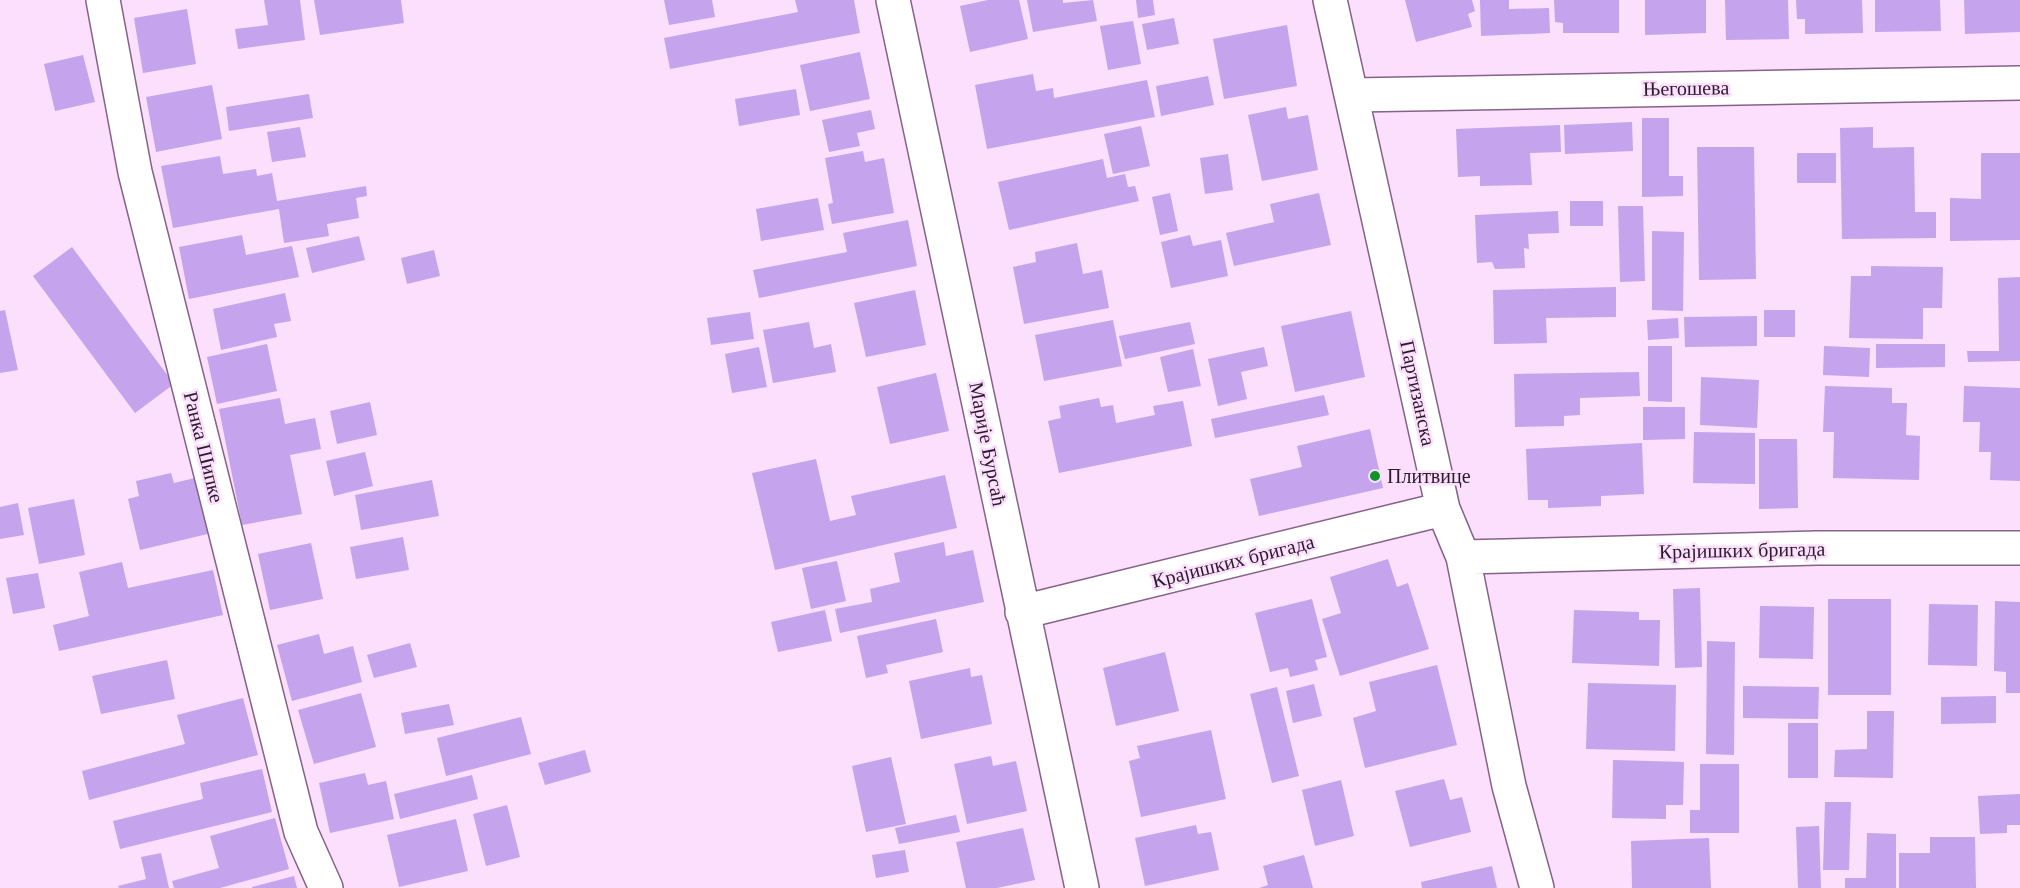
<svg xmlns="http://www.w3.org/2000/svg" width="2020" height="888" viewBox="0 0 2020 888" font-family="'Times New Roman',serif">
  <rect width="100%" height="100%" fill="#fcdefd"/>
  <path fill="#c5a3ed" d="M 264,0 L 300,0 L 305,40 L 238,49 L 235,29 L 268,25 Z
    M 314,0 L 401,0 L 404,23 L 320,35 Z
    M 664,0 L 712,0 L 715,17 L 669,25 Z
    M 795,0 L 854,0 L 860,33 L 670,69 L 664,38 L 798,12 Z
    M 988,0 L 1019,0 L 1028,39 L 970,52 L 960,6 Z
    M 1027,0 L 1063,0 L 1063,3 L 1093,0 L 1097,21 L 1033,32 Z
    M 1136,0 L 1153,0 L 1155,15 L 1138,18 Z
    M 1405,0 L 1472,0 L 1475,11 L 1468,14 L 1472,27 L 1416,42 Z
    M 1480,0 L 1509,0 L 1509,9 L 1549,8 L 1550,33 L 1481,36 Z
    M 1554,0 L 1619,0 L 1619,33 L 1563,33 L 1563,23 L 1555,22 Z
    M 1645,0 L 1706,0 L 1706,33 L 1645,35 Z
    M 1725,0 L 1788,0 L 1789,39 L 1726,40 Z
    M 1796,0 L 1862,0 L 1863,33 L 1805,34 L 1805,19 L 1797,19 Z
    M 1875,0 L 1940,0 L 1941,31 L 1875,32 Z
    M 1964,0 L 2020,0 L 2020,32 L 1965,34 Z
    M 187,9 L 196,64 L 143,73 L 134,18 Z
    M 1174,18 L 1179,44 L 1147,50 L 1142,24 Z
    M 1133,21 L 1141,64 L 1108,70 L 1100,26 Z
    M 1287,25 L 1297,86 L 1224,99 L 1213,39 Z
    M 860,52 L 870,99 L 810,111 L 800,65 Z
    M 83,55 L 95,102 L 55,111 L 44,64 Z
    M 1033,74 L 1036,91 L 1053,88 L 1054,98 L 1147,80 L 1155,117 L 987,149 L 975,85 Z
    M 1208,76 L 1214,105 L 1161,116 L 1156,86 Z
    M 212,85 L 222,139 L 156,152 L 146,97 Z
    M 796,89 L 800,115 L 739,126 L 735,99 Z
    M 309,94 L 313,118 L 229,131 L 226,107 Z
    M 1286,107 L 1288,119 L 1308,115 L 1318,170 L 1262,181 L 1248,115 Z
    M 871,110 L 875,129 L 857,133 L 860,146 L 829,152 L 822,120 Z
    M 1642,118 L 1669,118 L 1669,176 L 1683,176 L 1683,196 L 1642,197 Z
    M 1632,122 L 1633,151 L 1565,154 L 1564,125 Z
    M 1560,125 L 1561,152 L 1530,153 L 1532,185 L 1480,186 L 1480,176 L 1458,177 L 1456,129 Z
    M 1141,126 L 1150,166 L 1113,174 L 1104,134 Z
    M 300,127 L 306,157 L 272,162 L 267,132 Z
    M 1873,127 L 1873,148 L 1914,147 L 1915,212 L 1936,212 L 1936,238 L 1842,239 L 1840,128 Z
    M 1697,147 L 1754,147 L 1756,279 L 1699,280 Z
    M 863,151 L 865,162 L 884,158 L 894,213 L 832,224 L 828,204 L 833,203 L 825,158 Z
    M 1797,153 L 1836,153 L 1836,183 L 1797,183 Z
    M 1981,153 L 2020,153 L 2020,240 L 1950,241 L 1950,198 L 1981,199 Z
    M 1228,154 L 1233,190 L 1205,194 L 1200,158 Z
    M 220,156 L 223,174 L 256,169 L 257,176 L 272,173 L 277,201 L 366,186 L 367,196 L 356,198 L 359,218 L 327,224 L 329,236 L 284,243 L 279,209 L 173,228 L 161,166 Z
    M 1103,159 L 1107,178 L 1125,174 L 1128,187 L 1135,186 L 1139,201 L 1009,230 L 998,182 Z
    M 1170,193 L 1178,231 L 1160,235 L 1152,197 Z
    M 1319,193 L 1331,245 L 1234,266 L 1226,233 L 1274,222 L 1270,204 Z
    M 818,198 L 824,230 L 761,241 L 756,209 Z
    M 1570,201 L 1603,201 L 1603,226 L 1570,226 Z
    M 1618,206 L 1643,206 L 1645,281 L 1620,282 Z
    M 1558,211 L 1559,233 L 1528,234 L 1529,249 L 1524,248 L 1525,268 L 1495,269 L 1492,262 L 1477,263 L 1475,215 Z
    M 908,220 L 917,266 L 759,298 L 753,270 L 847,252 L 843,233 Z
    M 1652,231 L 1684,232 L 1683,311 L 1652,310 Z
    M 242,235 L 246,255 L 292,246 L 299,277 L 189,299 L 179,247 Z
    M 1190,235 L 1193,246 L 1221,240 L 1228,276 L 1171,288 L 1161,242 Z
    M 359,236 L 365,260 L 312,273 L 306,248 Z
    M 1077,243 L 1083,274 L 1102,270 L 1109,308 L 1024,324 L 1013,267 L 1036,262 L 1035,252 Z
    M 72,247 L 174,384 L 135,413 L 33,276 Z
    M 434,250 L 440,276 L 407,284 L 401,258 Z
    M 1871,266 L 1943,267 L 1942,308 L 1923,308 L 1923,339 L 1849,338 L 1851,276 L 1871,276 Z
    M 2020,277 L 2020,361 L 1968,362 L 1967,351 L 1999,351 L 1998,278 Z
    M 1616,287 L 1616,317 L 1546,318 L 1547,343 L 1494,344 L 1493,290 Z
    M 915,290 L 926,345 L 866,357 L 854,303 Z
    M 285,293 L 291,321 L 274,324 L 277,337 L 221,350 L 213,309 Z
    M 5,310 L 18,370 L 0,373 L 0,311 Z
    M 1764,310 L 1795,310 L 1795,337 L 1764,337 Z
    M 1351,311 L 1365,377 L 1295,392 L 1281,326 Z
    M 750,312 L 754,339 L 711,345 L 707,318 Z
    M 1757,316 L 1757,346 L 1685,347 L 1684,317 Z
    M 1678,318 L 1679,338 L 1648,340 L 1647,320 Z
    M 1113,320 L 1122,366 L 1044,381 L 1035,335 Z
    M 809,322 L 814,348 L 831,344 L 836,372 L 773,383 L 763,330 Z
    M 1190,322 L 1195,344 L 1125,359 L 1119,336 Z
    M 267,344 L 277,391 L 217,404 L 207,357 Z
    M 1876,344 L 1945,344 L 1945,367 L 1876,368 Z
    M 1648,346 L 1672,346 L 1672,402 L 1648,401 Z
    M 1824,346 L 1870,348 L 1869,377 L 1823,375 Z
    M 759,347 L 767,387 L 732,393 L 725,354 Z
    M 1264,347 L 1268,366 L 1241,372 L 1247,399 L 1218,406 L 1208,359 Z
    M 1193,349 L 1201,386 L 1168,392 L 1160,357 Z
    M 1639,372 L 1640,396 L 1580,398 L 1580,415 L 1564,416 L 1564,426 L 1515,427 L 1514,374 Z
    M 936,373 L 949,431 L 890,444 L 877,387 Z
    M 1701,377 L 1759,380 L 1757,428 L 1700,425 Z
    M 1825,386 L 1892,388 L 1892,403 L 1907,403 L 1906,435 L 1920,436 L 1919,480 L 1833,478 L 1834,432 L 1823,432 Z
    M 1964,386 L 2020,388 L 2020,481 L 1990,480 L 1991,452 L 1979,452 L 1980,422 L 1963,422 Z
    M 1324,395 L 1329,415 L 1215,438 L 1211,419 Z
    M 280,398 L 285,424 L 315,418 L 321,449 L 290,455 L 302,514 L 242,525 L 219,409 Z
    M 1099,398 L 1101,407 L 1113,405 L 1116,423 L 1155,415 L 1153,406 L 1183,401 L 1192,446 L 1059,473 L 1048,421 L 1061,418 L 1059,406 Z
    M 370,402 L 377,435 L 337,444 L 330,411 Z
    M 1643,407 L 1685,407 L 1685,439 L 1643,440 Z
    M 1370,429 L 1383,488 L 1259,516 L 1250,479 L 1302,467 L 1297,446 Z
    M 1694,432 L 1755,433 L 1755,484 L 1693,483 Z
    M 1759,439 L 1797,439 L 1798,508 L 1759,509 Z
    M 1642,443 L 1644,494 L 1601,496 L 1601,506 L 1548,508 L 1548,500 L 1528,500 L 1526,449 Z
    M 365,452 L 373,486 L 334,496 L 326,461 Z
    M 816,459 L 830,521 L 856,515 L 851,496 L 945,475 L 957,528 L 775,570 L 752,473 Z
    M 171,473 L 174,483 L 203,476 L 216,532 L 140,550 L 128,499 L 139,496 L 136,481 Z
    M 432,480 L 439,516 L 361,530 L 355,495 Z
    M 74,499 L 85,555 L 39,564 L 28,508 Z
    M 18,503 L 24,535 L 0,539 L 0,507 Z
    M 403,537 L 409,570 L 356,579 L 350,547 Z
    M 944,542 L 946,556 L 973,550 L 984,602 L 840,633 L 835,609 L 872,602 L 870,589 L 900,582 L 894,553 Z
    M 311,543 L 323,599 L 270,610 L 258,554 Z
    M 1388,559 L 1397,587 L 1408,583 L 1429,649 L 1340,676 L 1322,619 L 1341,613 L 1330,577 Z
    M 837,561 L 846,601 L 811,609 L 802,568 Z
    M 122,562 L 128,588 L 213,570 L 223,615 L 59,651 L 53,625 L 89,616 L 79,572 Z
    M 38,573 L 45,608 L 13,614 L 6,578 Z
    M 1700,588 L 1702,667 L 1675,668 L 1673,589 Z
    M 1312,599 L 1327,657 L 1315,660 L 1318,670 L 1290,677 L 1288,668 L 1270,672 L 1255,613 Z
    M 1828,599 L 1891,599 L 1891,695 L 1828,695 Z
    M 1995,601 L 2020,602 L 2020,693 L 2006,693 L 2006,672 L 1994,671 Z
    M 1929,604 L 1978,605 L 1977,666 L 1928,665 Z
    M 1760,606 L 1814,607 L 1813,659 L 1759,658 Z
    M 825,610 L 832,641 L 778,652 L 771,622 Z
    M 1574,610 L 1639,612 L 1639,620 L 1660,620 L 1659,666 L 1572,663 Z
    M 936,619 L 943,652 L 886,665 L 888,673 L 866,678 L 857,636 Z
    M 319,634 L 324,654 L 353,646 L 362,682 L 292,701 L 277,645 Z
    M 1707,641 L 1735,642 L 1734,755 L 1706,754 Z
    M 410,643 L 417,667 L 374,678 L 367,655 Z
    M 1165,652 L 1179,711 L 1116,726 L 1103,668 Z
    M 167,660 L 175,699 L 101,714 L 92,676 Z
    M 1437,665 L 1457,745 L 1365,768 L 1353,718 L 1376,711 L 1369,682 Z
    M 970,668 L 971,677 L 982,675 L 992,724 L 921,739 L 909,681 Z
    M 1588,683 L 1676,685 L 1675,751 L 1586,749 Z
    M 1314,684 L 1322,716 L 1293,723 L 1286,691 Z
    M 1743,686 L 1819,687 L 1818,719 L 1743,718 Z
    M 1277,687 L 1299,776 L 1272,783 L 1250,694 Z
    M 361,693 L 376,747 L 314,764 L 298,710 Z
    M 1996,696 L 1996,723 L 1941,724 L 1941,697 Z
    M 243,698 L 258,755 L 89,800 L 82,771 L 185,744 L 177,715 Z
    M 449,704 L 454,725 L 405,734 L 401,713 Z
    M 1867,711 L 1894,711 L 1893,778 L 1834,777 L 1835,750 L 1867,749 Z
    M 521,717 L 531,754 L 446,776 L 437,738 Z
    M 1788,723 L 1818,723 L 1818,778 L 1788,778 Z
    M 1211,730 L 1226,799 L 1141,817 L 1129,761 L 1140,758 L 1137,746 Z
    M 585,750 L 591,772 L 545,785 L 538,763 Z
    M 991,756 L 993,766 L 1016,761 L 1027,811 L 967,824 L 954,764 Z
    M 891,757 L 906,824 L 866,832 L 852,766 Z
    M 1613,760 L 1684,762 L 1683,805 L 1666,805 L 1666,819 L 1612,818 Z
    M 1700,764 L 1739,764 L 1739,833 L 1690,833 L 1690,810 L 1700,810 Z
    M 262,769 L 272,812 L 120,849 L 113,821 L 203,799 L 200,783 Z
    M 365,773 L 368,785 L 386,781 L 394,819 L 330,833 L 319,783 Z
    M 472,775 L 478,799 L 400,819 L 394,794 Z
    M 1444,779 L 1450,800 L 1462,797 L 1471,832 L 1410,847 L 1395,791 Z
    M 1341,780 L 1354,836 L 1315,846 L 1302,790 Z
    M 2020,794 L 2020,825 L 2007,825 L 2007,833 L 1980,834 L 1978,796 Z
    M 1825,802 L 1851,802 L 1849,870 L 1823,870 Z
    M 507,805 L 520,857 L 486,866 L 473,814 Z
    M 956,815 L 960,832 L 899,844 L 895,828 Z
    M 275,818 L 289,869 L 220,888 L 174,888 L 172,881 L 219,868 L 210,836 Z
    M 456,819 L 468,871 L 399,887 L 387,835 Z
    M 1196,825 L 1198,834 L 1211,832 L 1219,870 L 1145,886 L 1135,838 Z
    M 1819,826 L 1821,888 L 1798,888 L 1796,827 Z
    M 1023,828 L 1035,880 L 997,888 L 966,888 L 956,842 Z
    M 1867,833 L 1896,834 L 1896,888 L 1845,888 L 1845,878 L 1866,878 Z
    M 1930,837 L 1975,837 L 1976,888 L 1899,888 L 1899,853 L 1930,853 Z
    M 1709,838 L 1711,888 L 1632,888 L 1631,841 Z
    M 905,850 L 909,872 L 876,878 L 872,855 Z
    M 161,853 L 169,888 L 119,888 L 118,886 L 146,879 L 141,857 Z
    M 1304,855 L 1313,888 L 1259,888 L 1268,885 L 1263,866 Z
    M 1492,866 L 1497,888 L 1422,888 L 1421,882 Z
    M 294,876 L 297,888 L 252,888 L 252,887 Z"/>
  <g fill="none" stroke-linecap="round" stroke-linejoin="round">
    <defs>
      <path id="street" d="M 103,0 L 135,172 L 301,832 L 326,888
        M 893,0 L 1082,888
        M 1330,0 L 1443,509 L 1463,557 L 1509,786 L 1537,888
        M 1353,95 L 2020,83
        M 1463,557 L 1817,548 L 2020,548
        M 1022,612 L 1443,509"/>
    </defs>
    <use href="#street" stroke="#846386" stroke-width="36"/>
    <use href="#street" stroke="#fff" stroke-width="33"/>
  </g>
  <circle fill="#0f9428" stroke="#fcdefd" stroke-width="2" cx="1375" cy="476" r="6"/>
  <g text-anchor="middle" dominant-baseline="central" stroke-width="5" stroke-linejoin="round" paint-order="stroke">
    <g font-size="20" fill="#2a1c2a" stroke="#fcdefd">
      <text transform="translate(1686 88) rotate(-1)">Његошева</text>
      <text transform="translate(1418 393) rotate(78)">Партизанска</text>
      <text transform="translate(988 444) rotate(79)">Марије Бурсаћ</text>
      <text transform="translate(204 447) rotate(76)">Ранка Шипке</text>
      <text transform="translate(1742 550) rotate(-1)">Крајишких бригада</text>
      <text transform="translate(1233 561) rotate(-14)">Крајишких бригада</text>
    </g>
    <g font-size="20" fill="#2a1c2a" stroke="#fcdefd" text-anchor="start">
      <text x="1387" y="476">Плитвице</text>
    </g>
  </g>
</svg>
